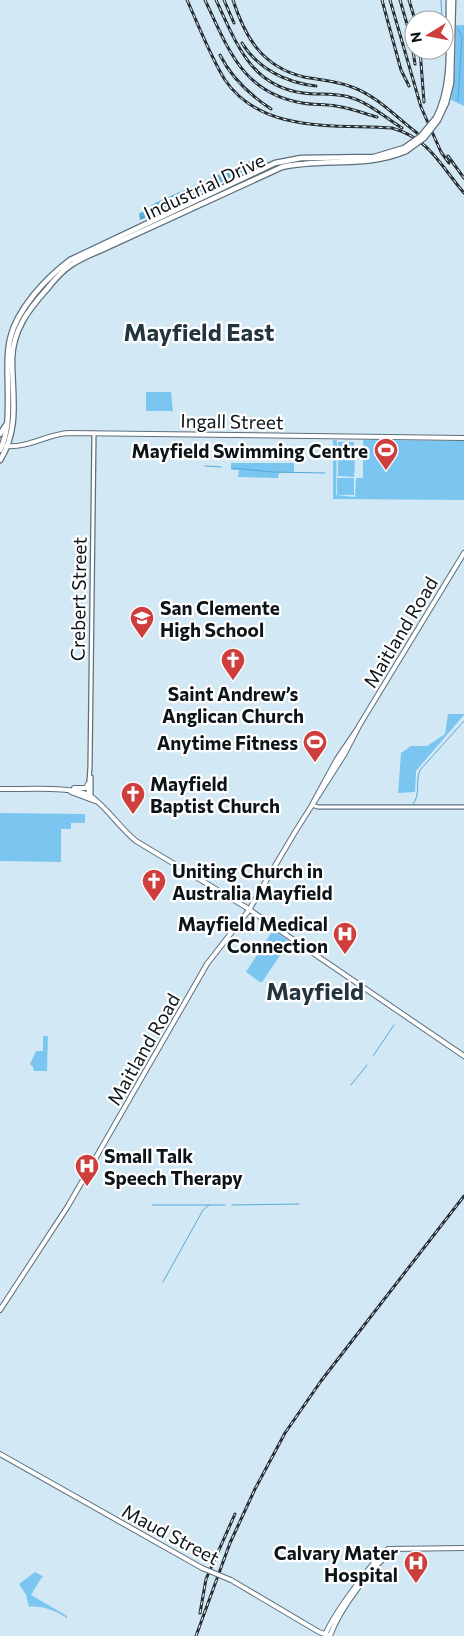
<svg xmlns="http://www.w3.org/2000/svg" width="464" height="1636" viewBox="0 0 464 1636" font-family="Commissioner,sans-serif">
  <defs>
    <pattern id="forest-crowns" width="20" height="18" patternUnits="userSpaceOnUse" patternTransform="scale(1.25)"><rect width="20" height="18" fill="#5cafdd"/><path d="M2 6a3 3 0 1 1 6 0M12 15a3 3 0 1 1 6 0" fill="none" stroke="#4a8db2"/></pattern>
  </defs>
  <rect width="100%" height="100%" fill="#d3e8f5"/>
  <path fill="#7bc6f1" d="M 456,25 L 464,25 L 464,106 L 451,100 L 455,68 Z
    M 146,392 L 171,392 L 173,411 L 146,411 Z
    M 333,440 L 337,440 L 336,495 L 355,497 L 356,478 L 363,478 L 363,440 L 464,441 L 464,500 L 333,499 Z
    M 338,442 L 354,442 L 354,459 L 338,458 Z
    M 338,459 L 355,460 L 354,477 L 338,476 Z
    M 231,463 L 294,463 L 294,472 L 279,473 L 278,478 L 238,477 L 239,470 L 231,470 Z
    M 337,478 L 354,478 L 354,495 L 337,495 Z
    M 448,714 L 464,714 L 464,715 L 421,765 L 416,771 L 415,792 L 398,793 L 401,753 L 411,746 L 427,746 L 445,734 Z
    M 0,813 L 85,814 L 85,823 L 71,823 L 71,829 L 61,829 L 61,862 L 0,861 Z
    M 273,930 L 288,940 L 289,942 L 262,982 L 260,982 L 246,972 Z
    M 43,1036 L 48,1036 L 47,1071 L 34,1071 L 33,1067 L 30,1064 L 36,1051 L 43,1051 Z
    M 35,1572 L 44,1577 L 42,1577 L 31,1595 L 67,1616 L 67,1618 C 55,1611 42,1605 29,1607 L 26,1595 L 19,1584 Z"/>
  <path fill="url(#forest-crowns)" d="M 259,157 L 264,162 L 140,220 L 139,214 L 155,203 Z"/>
  <g fill="none" stroke-linecap="round" stroke-linejoin="round">
    <path stroke="#55a8d7" stroke-width="1" d="M 441,0 L 442,20
      M 444,23 L 445,23
      M 457,28 L 462,36 L 458,101
      M 205,466 L 221,467
      M 232,468 L 272,472 L 325,473
      M 413,804 C 421,795 415,781 420,770 L 464,721
      M 373,1056 L 394,1025
      M 351,1085 L 367,1065
      M 152,1205 L 225,1205
      M 232,1205 L 299,1204
      M 163,1282 L 203,1210 L 209,1205"/>
    <defs>
      <path id="minor" d="M 91,777 L 91,798
        M 88,795 L 90,767 L 94,433
        M 312,805 L 318,807 L 464,807"/>
      <path id="major" d="M 6,446 C 29,448 47,434 69,433 L 464,438
        M 74,788 L 86,788 L 88,784
        M 0,789 C 21,790 77,785 92,797 C 109,810 120,828 136,841 L 244,906 L 464,1056
        M 71,792 L 95,801
        M 313,803 L 337,759 L 358,728
        M 0,1310 L 68,1206 L 207,964 L 249,910 L 295,832 L 344,755 L 359,726 L 464,553
        M 0,1454 L 202,1568
        M 231,1580 L 319,1632 L 330,1636
        M 325,1636 C 330,1619 373,1560 388,1549 L 464,1548
        M 330,1636 C 340,1608 372,1566 395,1549"/>
      <path id="highway" d="M 436,118 C 454,83 448,38 449,0
        M 438,120 L 446,103 L 451,83 L 453,0
        M 0,434 L 6,425
        M 0,450 C 9,432 8,412 8,393 C 8,375 6,356 10,339 C 17,309 46,278 70,260 L 275,163 L 301,158 L 374,157 L 404,148
        M 0,460 C 20,429 12,394 12,359 C 13,330 28,310 47,289 C 54,280 62,271 71,265 C 80,259 89,255 99,251 L 282,167 C 323,158 367,168 406,151"/>
    </defs>
    <use href="#minor" stroke="#5d6f7b" stroke-width="5.5"/>
    <use href="#major" stroke="#5d6f7b" stroke-width="6"/>
    <use href="#highway" stroke="#5d6f7b" stroke-width="7"/>
    <use href="#minor" stroke="#fff" stroke-width="3"/>
    <use href="#major" stroke="#fff" stroke-width="4"/>
    <use href="#highway" stroke="#fff" stroke-width="4.5"/>
    <defs>
      <path id="rail" d="M 187,0 C 198,24 211,58 225,80 C 262,134 335,124 392,128 C 430,139 440,165 464,193
        M 205,0 C 228,48 242,93 302,103 C 313,105 325,104 336,106 C 350,108 363,113 377,117
        M 216,0 C 236,42 250,86 303,93 C 318,95 334,93 349,97 C 368,102 386,118 402,128
        M 224,0 L 234,23
        M 233,0 C 245,37 262,67 304,77 C 320,80 337,81 352,87 C 377,96 396,117 417,133
        M 382,0 L 401,70 L 409,86
        M 390,0 L 421,107 L 441,152 L 449,163
        M 400,0 L 411,38 L 415,64
        M 409,0 L 415,20
        M 242,43 C 258,69 287,83 316,86
        M 420,50 L 424,102
        M 220,55 C 232,79 250,95 271,109
        M 448,156 L 464,178
        M 200,1613 L 206,1579 L 235,1514
        M 196,1636 L 230,1543 L 255,1489 L 285,1433 L 321,1381 L 464,1196"/>
    </defs>
    <use href="#rail" stroke="#252e33" stroke-width="3"/>
    <use href="#rail" stroke="#fff" stroke-width="1" stroke-dasharray="4" stroke-linecap="butt"/>
    <defs>
      <path id="major-bridge" d="M 202,1568 L 231,1580"/>
      <path id="highway-bridge" d="M 404,148 L 421,136 L 436,118
        M 406,151 L 424,138 L 438,120"/>
    </defs>
    <use href="#major-bridge" stroke="#5d6f7b" stroke-width="6" stroke-linecap="butt"/>
    <use href="#highway-bridge" stroke="#5d6f7b" stroke-width="7" stroke-linecap="butt"/>
    <use href="#major-bridge" stroke="#fff" stroke-width="4"/>
    <use href="#highway-bridge" stroke="#fff" stroke-width="4.5"/>
  </g>
  <defs>
    <symbol id="stadium-pin" viewBox="-11 -11 22 30"><path d="M0 17L-7.5 6A9.5 9.5 0 1 1 7.5 6Z" fill="#cd3e3d" stroke="#fff"/><path d="M0-5a6.5 5 0 1 0 0 10a6.5 5 0 1 0 0-10ZM-3.5-1.8h7v3.6h-7Z" fill="#fff"/></symbol>
    <symbol id="school-pin" viewBox="-11 -11 22 30"><path d="M0 17L-7.5 6A9.5 9.5 0 1 1 7.5 6Z" fill="#cd3e3d" stroke="#fff"/><path d="M0-5L7-2L0 1L-7-2ZM-4 1L0 2.5L4 1V4Q0 6-4 4Z" fill="#fff"/></symbol>
    <symbol id="church-pin" viewBox="-11 -11 22 30"><path d="M0 17L-7.5 6A9.5 9.5 0 1 1 7.5 6Z" fill="#cd3e3d" stroke="#fff"/><path d="M-1.2-6h2.4v3.5h3.3v2.4h-3.3V6h-2.4V-.1h-3.3v-2.4h3.3Z" fill="#fff"/></symbol>
    <symbol id="hospital-pin" viewBox="-11 -11 22 30"><path d="M0 17L-7.5 6A9.5 9.5 0 1 1 7.5 6Z" fill="#cd3e3d" stroke="#fff"/><path d="M-5-5h3v3.5h4V-5h3V5h-3V1.5h-4V5h-3Z" fill="#fff"/></symbol>
  </defs>
  <g fill-rule="evenodd">
    <use href="#stadium-pin" x="372" y="436" width="28" height="38"/>
    <use href="#school-pin" x="128" y="604" width="28" height="38"/>
    <use href="#church-pin" x="219" y="646" width="28" height="38"/>
    <use href="#stadium-pin" x="301" y="728" width="28" height="38"/>
    <use href="#church-pin" x="119" y="780" width="28" height="38"/>
    <use href="#church-pin" x="140" y="867" width="28" height="38"/>
    <use href="#hospital-pin" x="331" y="920" width="28" height="38"/>
    <use href="#hospital-pin" x="73" y="1152" width="28" height="38"/>
    <use href="#hospital-pin" x="402" y="1549" width="28" height="38"/>
  </g>
  <g text-anchor="middle" dominant-baseline="central" stroke-width="4.5" stroke-linejoin="round" paint-order="stroke">
    <g font-size="19" fill="#0d1418" stroke="#fff">
      <text transform="translate(204 186) rotate(-25)">Industrial Drive</text>
      <text transform="translate(232 421) rotate(1)">Ingall Street</text>
      <text transform="translate(78 599) rotate(-89)">Crebert Street</text>
      <text transform="translate(400 632) rotate(-59)">Maitland Road</text>
      <text transform="translate(143 1049) rotate(-60)">Maitland Road</text>
      <text transform="translate(171 1534) rotate(28)">Maud Street</text>
    </g>
    <g font-size="19" font-weight="bold" fill="#0d1418" stroke="#fff" text-anchor="end">
      <text x="368" y="450">Mayfield Swimming Centre</text>
      <text x="160" y="607" text-anchor="start">San Clemente<tspan x="160" dy="22">High School</tspan></text>
      <text x="233" y="693" text-anchor="middle">Saint Andrew’s<tspan x="233" dy="22">Anglican Church</tspan></text>
      <text x="298" y="742">Anytime Fitness</text>
      <text x="150" y="783" text-anchor="start">Mayfield<tspan x="150" dy="22">Baptist Church</tspan></text>
      <text x="172" y="870" text-anchor="start">Uniting Church in<tspan x="172" dy="22">Australia Mayfield</tspan></text>
      <text x="328" y="923">Mayfield Medical<tspan x="328" dy="22">Connection</tspan></text>
      <text x="104" y="1155" text-anchor="start">Small Talk<tspan x="104" dy="22">Speech Therapy</tspan></text>
      <text x="398" y="1552">Calvary Mater<tspan x="398" dy="22">Hospital</tspan></text>
    </g>
    <g font-size="24" font-weight="bold" fill="#24343e" stroke="#fff">
      <text x="199" y="331">Mayfield East</text>
      <text x="315" y="990">Mayfield</text>
    </g>
  </g>
  <g transform="translate(429 35) rotate(260)"><circle r="24" fill="#ffffff" stroke="#9ea1a3"/>
  <path d="M0-4L9 19L0 12L-9 19Z" fill="#cd3e3d"/>
  <text y="-8" font-size="14" font-weight="bold" text-anchor="middle" fill="#0d1418">N</text>
  </g>
</svg>
